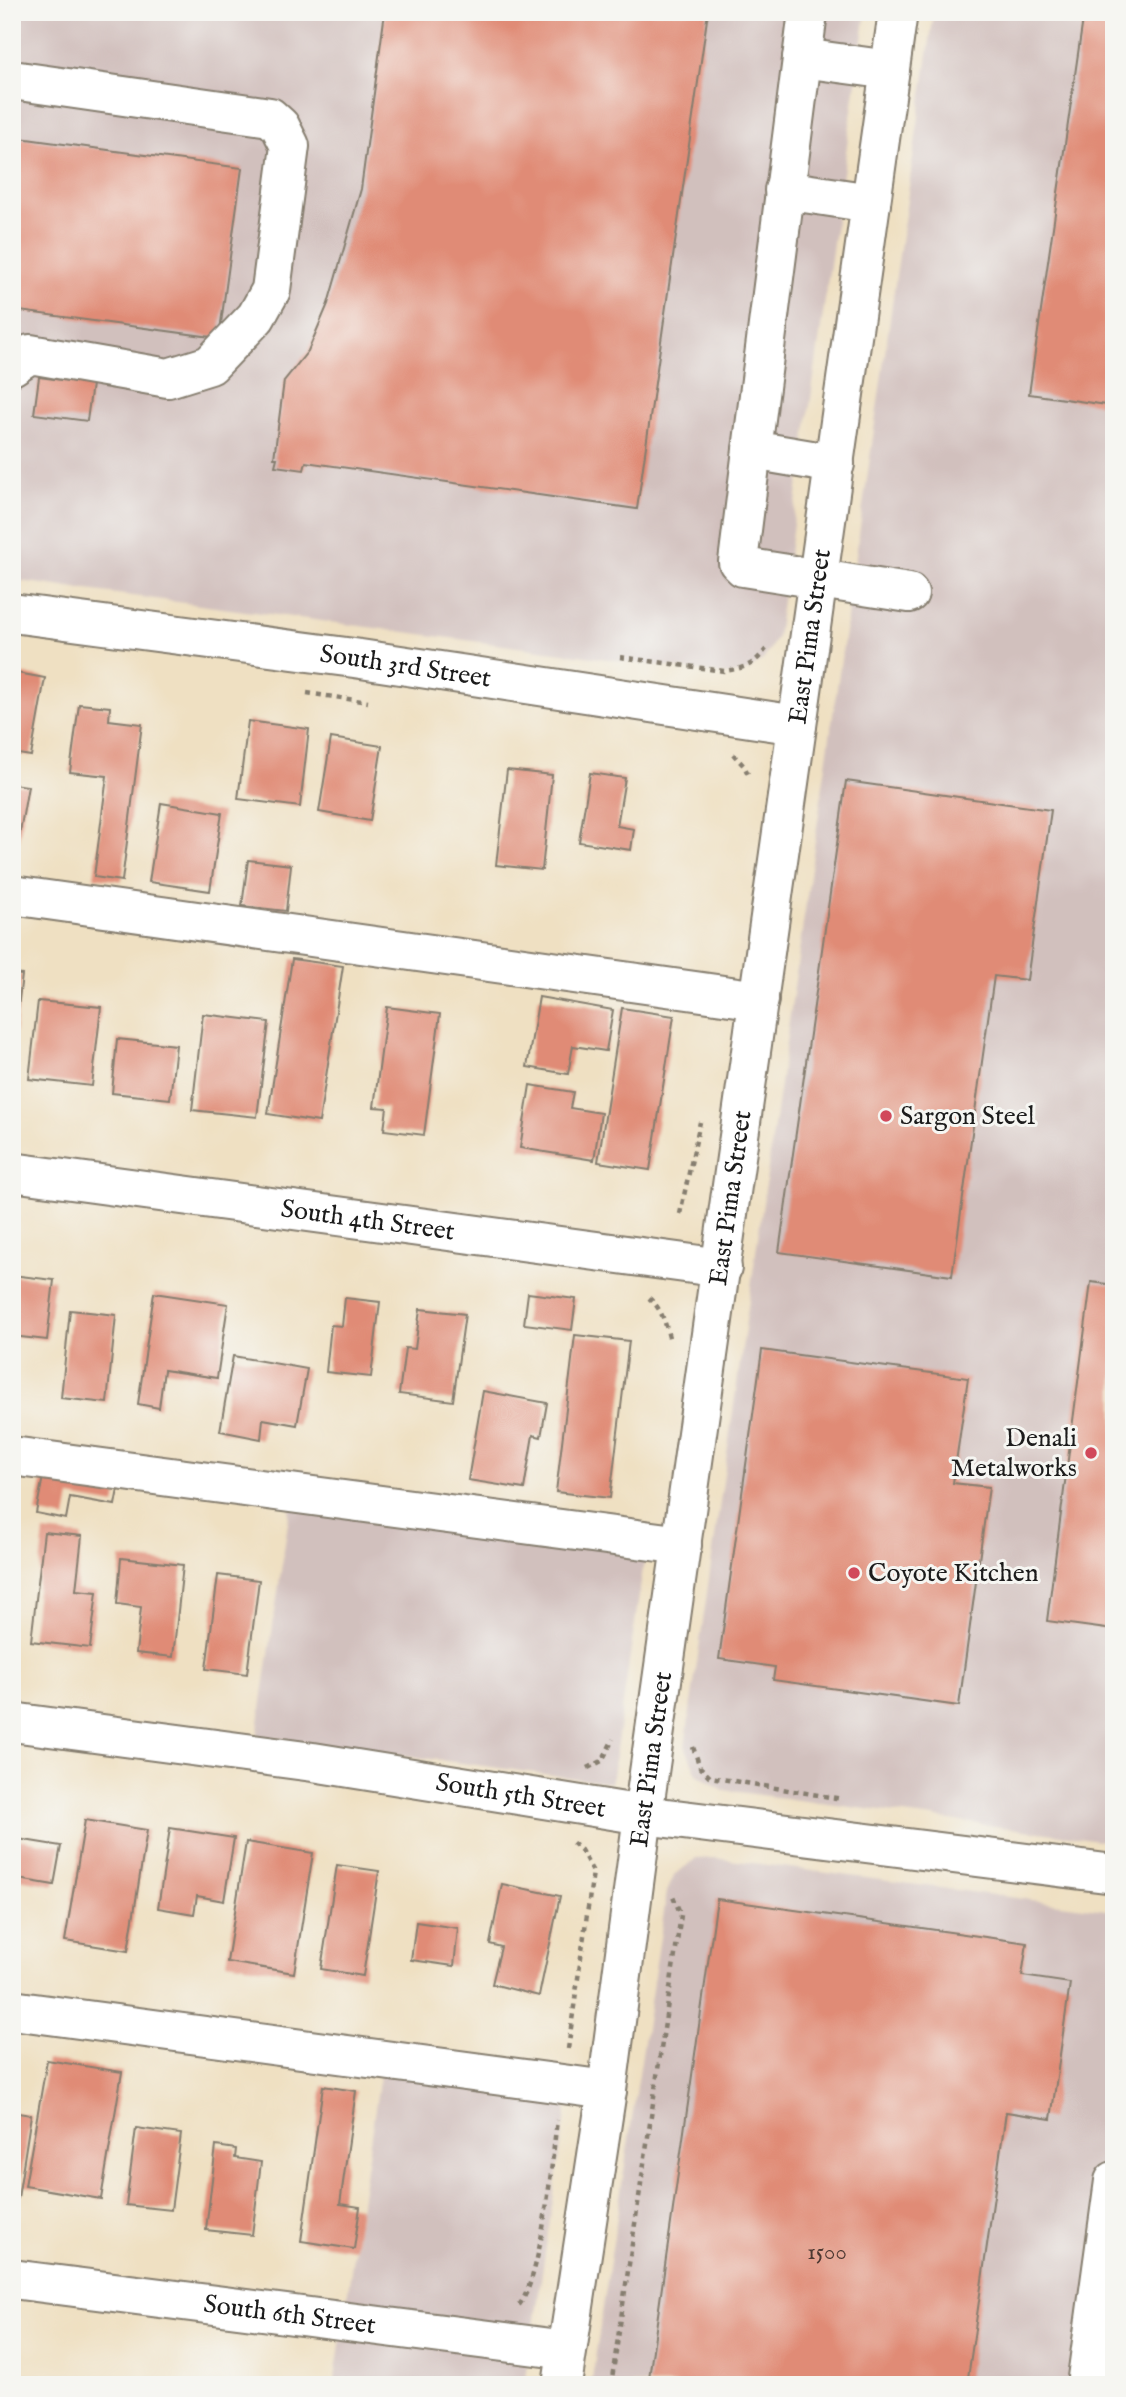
<svg xmlns="http://www.w3.org/2000/svg" width="1126" height="2397" viewBox="0 0 1126 2397" font-family="'IM FELL English',serif">
  <rect width="100%" height="100%" fill="#f6f6f2"/>
  <filter id="ink" filterUnits="userSpaceOnUse"><feTurbulence type="fractalNoise" baseFrequency=".0143" numOctaves="2"/><feDisplacementMap in="SourceGraphic" scale="14" xChannelSelector="R" yChannelSelector="G"/><feConvolveMatrix kernelMatrix="1 2 1 2 8 2 1 2 1" color-interpolation-filters="sRGB"/></filter>
  <filter id="wash" filterUnits="userSpaceOnUse"><feTurbulence type="fractalNoise" baseFrequency=".00686" numOctaves="4" result="noise"/><feDisplacementMap in="SourceGraphic" scale="28" xChannelSelector="R" yChannelSelector="G"/><feGaussianBlur stdDeviation="1.57" result="paint"/><feColorMatrix in="noise" values="0 0 0 0 0 0 0 0 0 0 0 0 0 0 0 0 0 1.4 0 .05"/><feComposite in="paint" operator="in"/></filter>
  <g filter="url(#wash)">
    <rect width="100%" height="100%" fill="#efe0c2"/>
    <path fill="#d1c0bd" d="M 12,12 L 866,12 L 777,637 L 764,659 L 748,671 L 728,675 L 12,580 Z
      M 934,12 L 1114,12 L 1114,1842 L 723,1790 L 697,1774 L 685,1746 Z
      M 291,1502 L 646,1549 L 611,1783 L 257,1736 Z
      M 715,1858 L 1114,1911 L 1114,2385 L 591,2385 L 667,1892 L 675,1874 L 696,1859 Z
      M 381,2068 L 569,2095 L 525,2385 L 334,2385 Z"/>
    <g id="blocks">
      <path fill="#e08b76" d="M 385,12 L 708,12 L 637,509 L 306,462 L 304,470 L 275,466 L 277,458 L 274,458 L 284,381 L 308,351 L 328,304 L 361,189 Z
        M 1084,12 L 1114,12 L 1114,406 L 1029,394 Z
        M 12,137 L 242,168 L 219,338 L 12,310 Z
        M 39,377 L 92,384 L 87,421 L 34,414 Z
        M 12,672 L 45,678 L 31,756 L 12,753 Z
        M 79,704 L 110,707 L 109,720 L 142,724 L 122,881 L 94,877 L 107,776 L 70,772 Z
        M 248,721 L 309,729 L 300,807 L 238,799 Z
        M 331,738 L 382,746 L 370,821 L 319,812 Z
        M 507,770 L 552,775 L 542,870 L 496,865 Z
        M 590,773 L 625,778 L 617,826 L 634,829 L 631,850 L 579,842 Z
        M 846,781 L 1051,810 L 1027,980 L 994,976 L 952,1276 L 779,1252 Z
        M 12,784 L 28,786 L 15,861 L 12,860 Z
        M 161,803 L 222,813 L 210,891 L 149,882 Z
        M 248,860 L 291,865 L 286,911 L 242,906 Z
        M 292,959 L 343,966 L 319,1122 L 268,1114 Z
        M 12,974 L 22,975 L 14,1042 L 12,1042 Z
        M 539,997 L 613,1010 L 606,1051 L 573,1046 L 568,1074 L 527,1067 Z
        M 38,1001 L 101,1007 L 92,1086 L 29,1079 Z
        M 387,1007 L 440,1014 L 424,1135 L 384,1130 L 387,1108 L 374,1107 Z
        M 622,1008 L 674,1016 L 650,1170 L 598,1162 Z
        M 203,1014 L 269,1022 L 257,1117 L 192,1110 Z
        M 117,1039 L 176,1045 L 170,1099 L 112,1093 Z
        M 530,1085 L 573,1092 L 570,1108 L 601,1113 L 594,1160 L 520,1148 Z
        M 12,1275 L 54,1280 L 47,1340 L 12,1336 Z
        M 1091,1282 L 1114,1285 L 1114,1630 L 1047,1621 Z
        M 154,1293 L 228,1304 L 217,1378 L 164,1370 L 159,1408 L 138,1404 Z
        M 528,1293 L 576,1299 L 572,1330 L 524,1324 Z
        M 345,1298 L 380,1302 L 371,1377 L 326,1372 L 331,1325 L 342,1326 Z
        M 420,1309 L 465,1314 L 453,1401 L 399,1394 L 405,1348 L 415,1349 Z
        M 70,1310 L 116,1315 L 107,1403 L 61,1398 Z
        M 575,1335 L 629,1341 L 610,1498 L 556,1492 Z
        M 762,1350 L 968,1378 L 953,1483 L 989,1487 L 959,1706 L 773,1680 L 775,1667 L 719,1659 Z
        M 233,1356 L 307,1369 L 297,1425 L 263,1419 L 261,1439 L 220,1431 Z
        M 483,1391 L 547,1403 L 541,1437 L 533,1435 L 524,1489 L 468,1480 Z
        M 45,1466 L 120,1479 L 115,1505 L 70,1497 L 66,1519 L 36,1513 Z
        M 44,1532 L 82,1536 L 76,1590 L 97,1592 L 90,1648 L 31,1641 Z
        M 121,1558 L 183,1565 L 173,1657 L 136,1653 L 141,1607 L 117,1604 Z
        M 218,1575 L 259,1580 L 247,1674 L 206,1669 Z
        M 85,1820 L 147,1830 L 128,1951 L 65,1941 Z
        M 170,1828 L 234,1838 L 224,1901 L 197,1896 L 194,1914 L 158,1908 Z
        M 12,1838 L 61,1846 L 54,1885 L 12,1878 Z
        M 246,1842 L 313,1853 L 294,1973 L 227,1962 Z
        M 337,1865 L 379,1871 L 363,1976 L 321,1969 Z
        M 502,1884 L 560,1896 L 539,1996 L 492,1984 L 501,1947 L 490,1944 Z
        M 717,1899 L 1027,1943 L 1022,1976 L 1070,1983 L 1051,2119 L 1006,2112 L 967,2385 L 648,2385 Z
        M 416,1922 L 458,1928 L 454,1966 L 411,1960 Z
        M 47,2060 L 122,2072 L 101,2199 L 25,2186 Z
        M 323,2086 L 356,2091 L 340,2204 L 360,2207 L 354,2249 L 301,2241 Z
        M 12,2112 L 31,2115 L 18,2198 L 12,2197 Z
        M 136,2128 L 181,2134 L 171,2210 L 126,2205 Z
        M 216,2146 L 236,2149 L 235,2158 L 261,2162 L 252,2235 L 206,2230 Z"/>
    </g>
  </g>
  <g filter="url(#ink)">
    <use href="#blocks" fill-opacity="0" stroke="#867e6f" stroke-width="2"/>
    <g fill="none" stroke-linecap="round" stroke-linejoin="round">
      <defs>
        <g id="minor">
          <path d="M 808,12 L 752,450 L 835,464"/>
          <path d="M 802,58 L 890,70"/>
          <path d="M 12,80 L 270,117 L 280,126 L 290,146 L 271,290 L 256,317 L 210,365 L 168,378 L 30,354 L 12,366"/>
          <path d="M 784,190 L 871,203"/>
          <path d="M 752,450 L 738,562 L 743,567 L 909,593"/>
          <path id="s1" d="M 12,613 L 354,658 L 797,725"/>
          <path d="M 12,895 L 759,1000"/>
          <path id="s2" d="M 12,1172 L 722,1268"/>
          <path d="M 12,1456 L 682,1545"/>
          <path id="s3" d="M 12,1722 L 313,1762 L 643,1815 L 1114,1874"/>
          <path d="M 12,2010 L 607,2090"/>
          <path id="s4" d="M 12,2279 L 567,2350"/>
          <path id="s5" d="M 562,2385 L 607,2090 L 643,1815 L 898,12"/>
          <path d="M 1086,2385 L 1114,2181"/>
        </g>
      </defs>
      <use href="#minor" stroke="#867e6f" stroke-width="42"/>
      <path stroke="#867e6f" stroke-width="4.5" stroke-dasharray="5 5" stroke-linecap="butt" d="M 620,657 L 724,671 C 745,668 753,666 766,649
        M 307,693 L 368,702
        M 733,754 L 744,766 L 750,778
        M 680,1214 L 700,1122
        M 649,1298 C 663,1310 666,1325 670,1342
        M 693,1747 L 700,1767 L 710,1777 L 842,1799
        M 588,1768 L 602,1761 L 613,1739
        M 568,2049 L 593,1872 L 581,1850 L 572,1842
        M 519,2305 C 542,2278 552,2160 557,2120
        M 611,2385 L 681,1915 L 673,1896"/>
      <use href="#minor" stroke="#fff" stroke-width="38"/>
    </g>
  </g>
  <g fill="#d1495b" stroke="#f6f6f2" stroke-width="2.5">
    <circle cx="886" cy="1116" r="7"/>
    <circle cx="1091" cy="1453" r="7"/>
    <circle cx="854" cy="1573" r="7"/>
  </g>
  <g text-anchor="middle" dominant-baseline="central" stroke-width="6" stroke-linejoin="round" paint-order="stroke">
    <g font-size="23" fill="#4d3832">
      <text x="827" y="2252">1500</text>
    </g>
    <g font-size="26" fill="#1c1c1c" stroke="#f6f6f2">
      <text stroke="none"><textPath href="#s5" startOffset="1766">East Pima Street</textPath></text>
      <text stroke="none"><textPath href="#s1" startOffset="397">South 3rd Street</textPath></text>
      <text stroke="none"><textPath href="#s5" startOffset="1199">East Pima Street</textPath></text>
      <text stroke="none"><textPath href="#s2" startOffset="359">South 4th Street</textPath></text>
      <text stroke="none"><textPath href="#s5" startOffset="632">East Pima Street</textPath></text>
      <text stroke="none"><textPath href="#s3" startOffset="514">South 5th Street</textPath></text>
      <text stroke="none"><textPath href="#s4" startOffset="280">South 6th Street</textPath></text>
    </g>
    <g font-size="26" fill="#1c1c1c" stroke="#f6f6f2" text-anchor="start">
      <text x="900" y="1116">Sargon Steel</text>
      <text x="1077" y="1438" text-anchor="end">Denali<tspan x="1077" dy="30">Metalworks</tspan></text>
      <text x="868" y="1573">Coyote Kitchen</text>
    </g>
  </g>
  <rect width="1126" height="2397" fill="none" stroke="#f6f6f2" stroke-width="42"/>
</svg>
